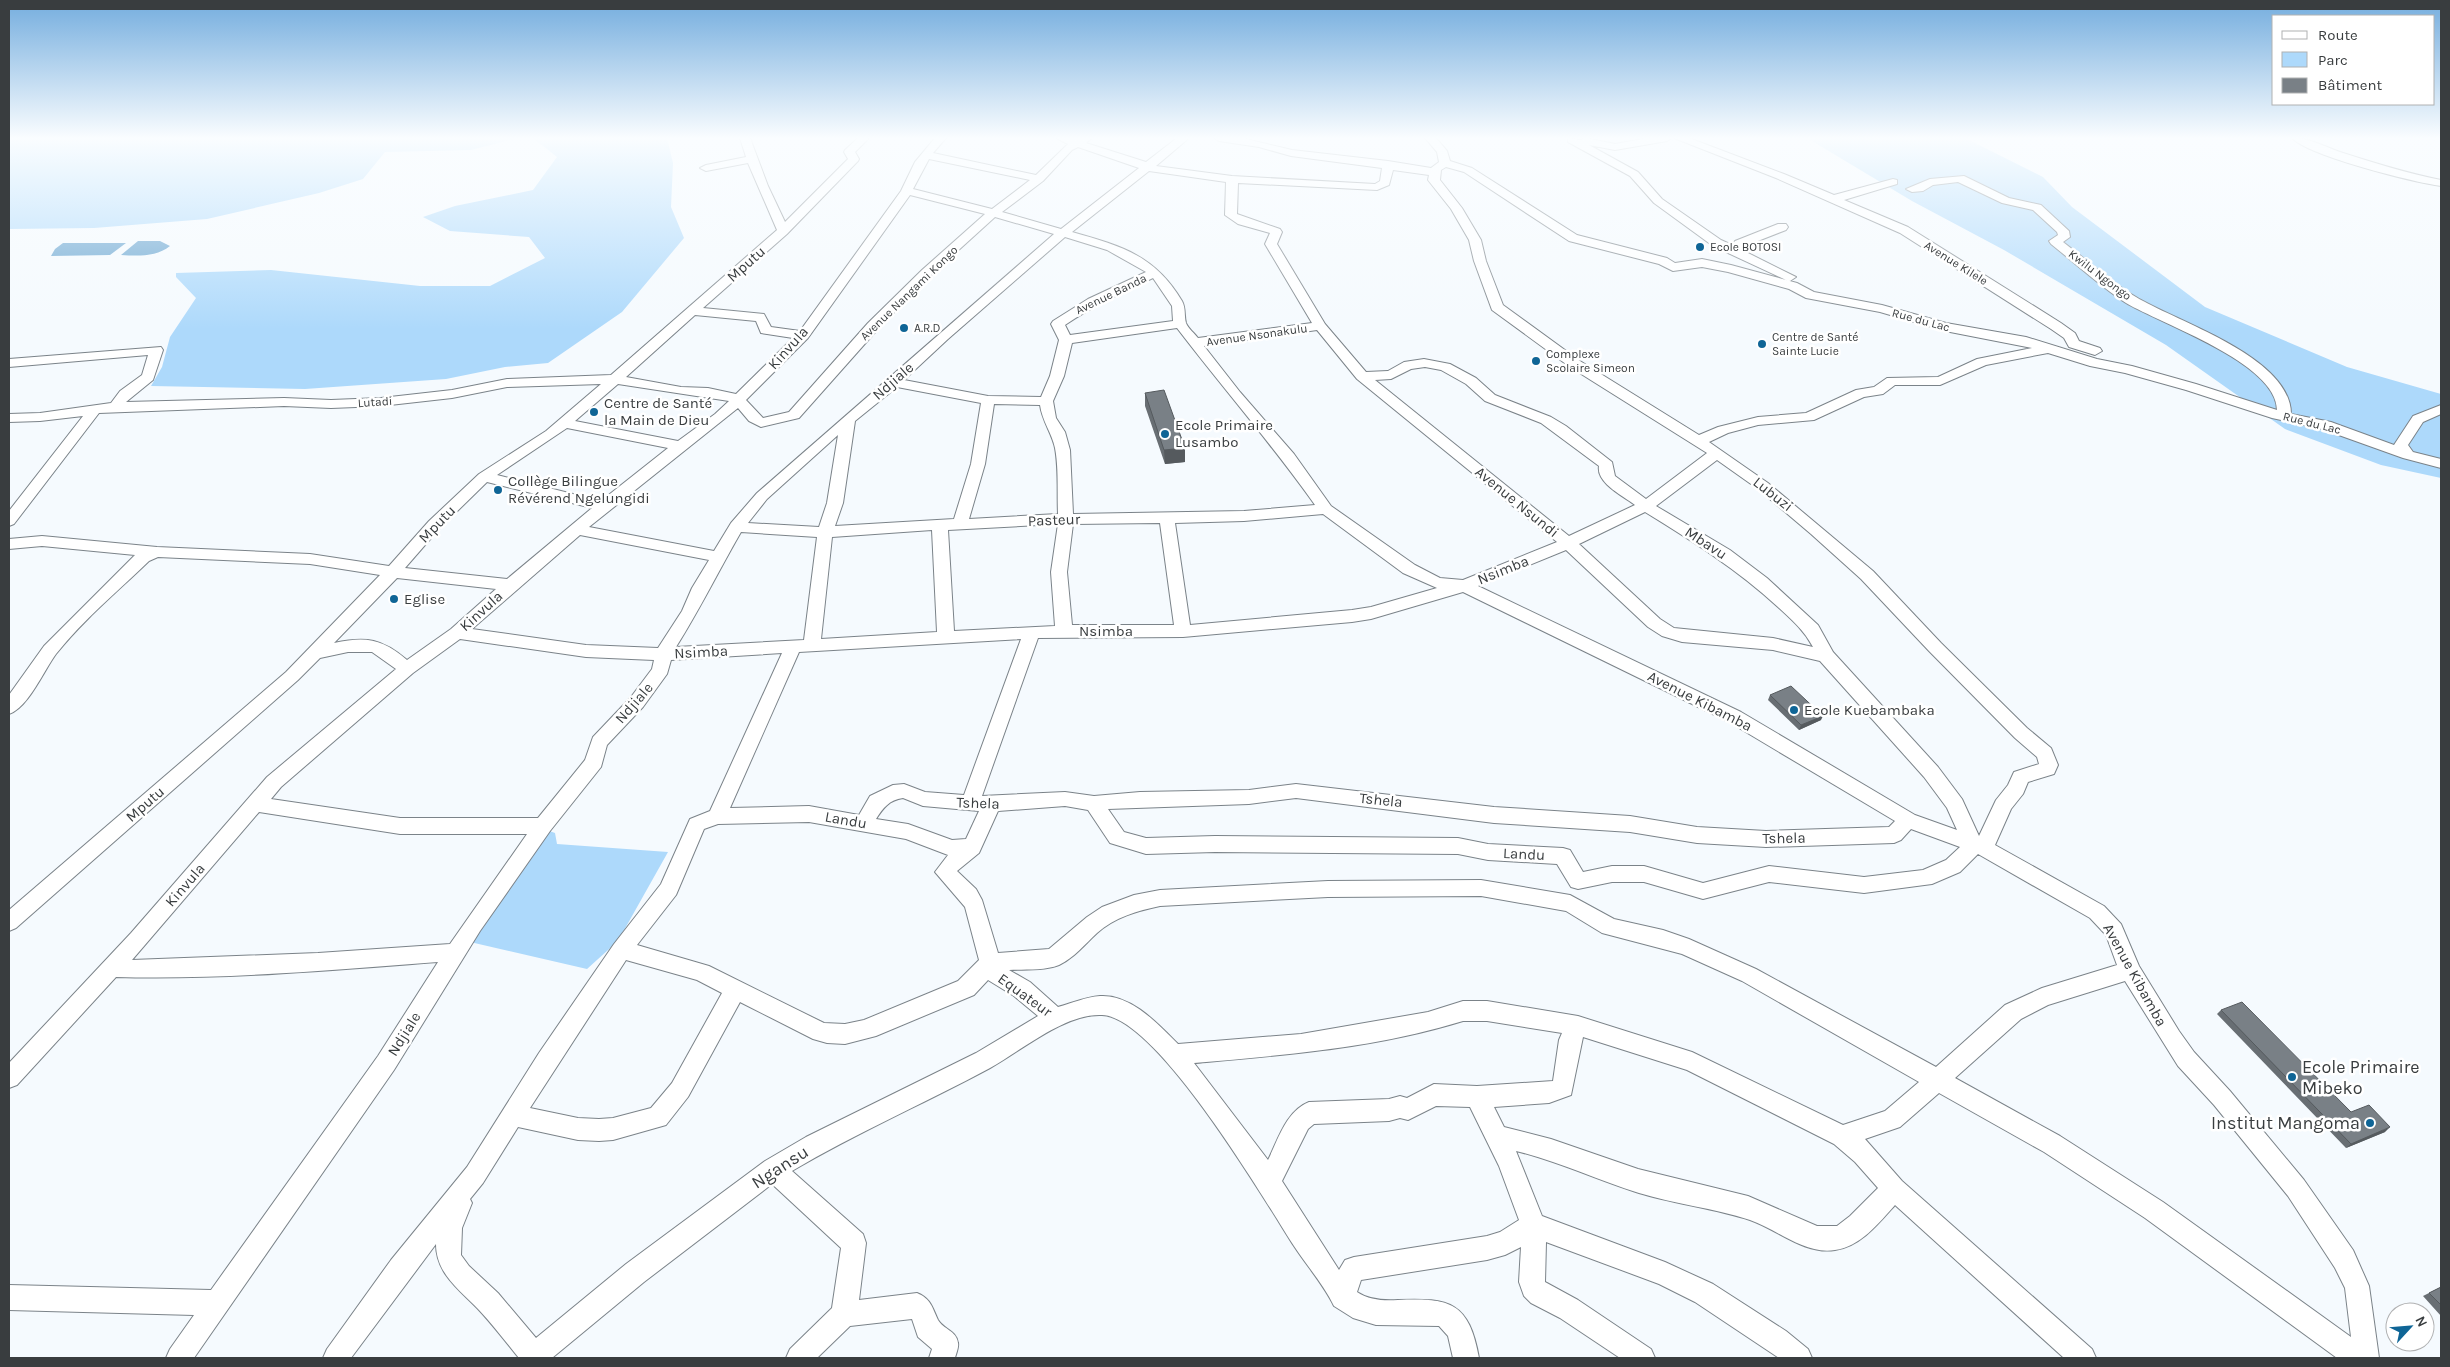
<svg xmlns="http://www.w3.org/2000/svg" width="2450" height="1367" viewBox="0 0 2450 1367" font-family="Karla,sans-serif">
  <rect width="100%" height="100%" fill="#f5fafe"/>
  <path fill="#add9fb" d="M 9,138 L 518,138 L 471,150 L 385,152 L 363,179 L 319,193 L 207,219 L 94,228 L 9,229 Z
    M 533,138 L 667,138 L 673,163 L 671,207 L 684,238 L 622,312 L 548,363 L 505,367 L 446,379 L 305,389 L 151,386 L 162,367 L 170,337 L 196,298 L 176,277 L 176,273 L 271,270 L 420,286 L 490,286 L 545,258 L 529,237 L 450,231 L 423,217 L 455,206 L 533,190 L 557,157 Z
    M 1807,138 L 1965,138 L 2043,177 L 2072,207 L 2205,307 L 2347,367 L 2441,394 L 2441,478 L 2381,465 L 2285,429 L 2166,345 L 2004,250 L 1912,201 Z
    M 547,830 L 555,833 L 557,844 L 668,852 L 618,941 L 587,969 L 470,942 Z"/>
  <path fill="#66a3cf" d="M 138,241 L 160,241 L 170,246 C 156,257 139,256 121,255 Z
    M 63,243 L 126,243 L 110,255 L 51,256 L 55,249 Z"/>
  <g fill="none" stroke-linecap="round" stroke-linejoin="round">
    <defs>
      <path id="street" d="M 740,138 L 750,138 L 768,186 L 785,222 L 848,159 L 844,152 L 845,150 L 858,138 L 869,138 L 855,152 L 859,159 L 858,161 L 787,234 L 703,308 L 764,314 L 771,327 L 800,331 L 901,191 L 915,162 L 935,138 L 946,138 L 933,153 L 1036,175 L 1068,144 L 1056,138 L 1092,138 L 1086,143 L 1146,162 L 1177,138 L 1189,138 L 1156,166 L 1232,176 L 1375,184 L 1380,181 L 1382,168 L 1291,156 L 1259,147 L 1219,141 L 1214,138 L 1242,138 L 1292,150 L 1388,161 L 1431,168 L 1439,162 L 1437,152 L 1425,138 L 1436,138 L 1447,151 L 1450,161 L 1472,168 L 1577,235 L 1667,258 L 1675,263 L 1702,259 L 1731,265 L 1797,283 L 1814,292 L 1882,305 L 1946,323 L 2026,337 L 2097,359 L 2132,366 L 2196,384 L 2277,410 C 2277,363 2161,324 2126,303 C 2100,286 2075,263 2051,244 L 2049,241 L 2058,235 L 2057,232 L 2033,210 L 2002,203 L 1958,182 L 1933,185 L 1923,191 L 1912,192 L 1906,189 L 1930,179 L 1964,176 L 2009,198 L 2041,205 L 2069,231 L 2070,237 L 2063,242 C 2087,260 2110,282 2136,297 C 2177,322 2291,357 2291,414 L 2331,422 L 2394,445 L 2413,416 L 2441,405 L 2441,414 L 2423,422 L 2408,445 L 2413,452 L 2441,459 L 2441,468 L 2403,458 L 2322,429 L 2272,418 L 2186,390 L 2125,373 L 2090,366 L 2048,353 L 1986,365 L 1940,385 L 1895,385 L 1883,394 L 1864,397 L 1814,420 L 1758,425 L 1728,433 L 1709,442 L 1768,483 L 1873,571 L 1941,643 L 2027,728 L 2051,748 L 2058,765 L 2054,774 L 2028,782 L 2023,794 L 2011,809 L 1995,845 L 2104,906 L 2121,924 L 2139,966 L 2179,1031 L 2194,1052 L 2230,1091 L 2304,1180 L 2353,1250 L 2369,1286 L 2379,1358 L 2337,1358 L 2145,1218 L 2044,1152 L 1939,1093 L 1900,1127 L 1865,1139 L 1902,1181 L 2092,1349 L 2096,1358 L 2064,1358 L 1895,1205 C 1879,1223 1860,1247 1835,1250 C 1804,1255 1777,1229 1750,1220 C 1713,1208 1675,1204 1639,1193 C 1597,1180 1558,1161 1516,1151 L 1542,1216 L 1665,1262 L 1713,1284 L 1786,1331 L 1808,1349 L 1812,1358 L 1779,1358 L 1695,1302 L 1659,1284 L 1546,1242 L 1545,1282 L 1578,1300 L 1642,1343 L 1651,1349 L 1655,1358 L 1620,1358 L 1560,1318 L 1531,1303 L 1524,1296 L 1519,1282 L 1521,1247 L 1505,1255 L 1487,1260 L 1361,1280 L 1357,1292 C 1369,1300 1383,1301 1398,1300 C 1450,1298 1469,1302 1479,1358 L 1453,1358 L 1448,1336 L 1439,1326 L 1376,1325 L 1353,1318 L 1334,1306 C 1324,1285 1307,1266 1294,1246 C 1264,1199 1157,1017 1102,1015 C 1065,1013 1021,1051 990,1068 C 925,1103 856,1133 792,1171 L 863,1234 L 866,1243 L 859,1300 L 917,1293 C 931,1299 932,1307 938,1320 C 943,1329 957,1331 958,1343 C 959,1347 956,1354 955,1358 L 929,1358 L 932,1349 L 918,1337 L 912,1319 L 850,1326 L 817,1358 L 786,1358 L 790,1349 L 832,1308 L 841,1248 L 772,1184 L 644,1282 L 552,1358 L 519,1358 C 506,1342 493,1325 479,1310 C 460,1290 436,1274 436,1244 L 351,1358 L 323,1358 L 327,1349 L 391,1260 L 467,1167 L 539,1053 L 614,944 L 661,884 L 690,819 L 710,811 L 782,653 L 671,660 L 667,674 L 643,707 L 607,745 L 601,767 L 550,831 L 480,931 L 394,1070 L 194,1358 L 166,1358 L 170,1349 L 194,1315 L 9,1310 L 9,1285 L 211,1290 L 378,1056 L 438,962 C 331,970 223,980 116,977 L 17,1085 L 9,1088 L 9,1063 L 131,933 L 267,777 L 396,669 L 372,652 L 348,652 L 320,658 L 298,680 L 16,928 L 9,931 L 9,910 L 286,672 L 380,575 L 310,564 L 158,557 L 149,561 C 118,591 83,620 56,654 C 44,670 28,708 9,714 L 9,695 L 44,646 L 135,555 L 42,546 L 9,549 L 9,539 L 42,536 L 157,547 L 310,554 L 389,566 L 429,521 L 479,474 L 546,431 L 601,384 L 507,387 L 452,398 L 381,406 L 331,408 L 284,406 L 99,413 L 14,524 L 9,526 L 9,511 L 83,416 L 40,421 L 9,422 L 9,414 L 40,413 L 111,403 L 120,391 L 142,375 L 148,355 L 9,367 L 9,359 L 161,347 L 163,350 L 153,380 L 126,402 L 284,398 L 331,400 L 381,398 L 452,390 L 507,379 L 611,375 L 777,230 L 748,163 L 706,171 L 700,168 L 706,165 L 746,157 ZM 1078,147 L 1139,168 L 1061,229 L 1002,212 L 1043,181 L 1072,150 ZM 929,159 L 1030,180 L 992,209 L 913,189 ZM 1446,167 L 1464,172 L 1569,241 L 1659,264 L 1673,271 L 1702,267 L 1728,272 L 1789,289 L 1806,298 L 1880,312 L 1945,331 L 2032,348 L 1977,359 L 1938,377 L 1887,378 L 1874,387 L 1856,390 L 1806,413 L 1758,417 L 1718,427 L 1699,435 L 1580,361 L 1503,305 L 1486,261 L 1481,240 L 1462,208 L 1440,180 L 1441,170 ZM 1393,170 L 1429,175 L 1428,180 L 1451,209 L 1469,240 L 1474,261 L 1492,310 L 1570,367 L 1707,453 L 1646,499 L 1615,476 L 1612,462 L 1566,426 L 1551,417 L 1495,395 L 1476,378 L 1450,364 L 1424,359 L 1404,362 L 1388,371 L 1366,372 L 1325,324 L 1277,244 L 1282,232 L 1280,229 L 1237,214 L 1238,183 L 1377,190 L 1389,185 ZM 1149,171 L 1226,182 L 1225,215 L 1238,224 L 1270,233 L 1265,244 L 1312,323 L 1198,338 C 1195,334 1188,328 1186,323 C 1184,316 1186,308 1182,301 C 1155,255 1121,246 1072,232 ZM 910,195 L 985,214 L 922,270 L 868,323 L 789,412 L 763,418 L 746,400 L 808,338 ZM 995,217 L 1054,234 L 757,493 L 731,523 L 714,551 L 589,527 L 738,408 L 749,421 L 761,427 L 799,418 L 878,329 L 930,276 ZM 1065,237 L 1107,250 L 1146,272 L 1088,299 L 1053,321 L 1051,324 L 1059,340 L 1050,376 L 1041,397 L 988,396 L 904,380 L 948,339 ZM 1153,278 L 1172,306 L 1173,321 L 1070,335 L 1065,325 C 1093,306 1123,292 1153,278 ZM 695,315 L 756,321 L 761,333 L 793,338 L 736,394 L 708,388 L 681,387 L 626,377 ZM 1177,328 C 1222,387 1272,444 1315,505 L 1244,511 L 1073,514 L 1070,450 L 1065,432 L 1056,418 L 1053,401 L 1064,376 L 1072,343 ZM 1317,330 L 1357,379 L 1557,542 L 1463,580 L 1440,578 L 1415,565 L 1331,506 L 1294,454 L 1240,392 L 1204,346 ZM 1425,367 L 1441,370 L 1466,384 L 1485,401 L 1541,423 L 1599,466 C 1596,483 1623,496 1635,505 L 1569,536 L 1375,380 L 1391,379 L 1411,369 ZM 618,384 L 729,401 L 715,414 L 678,441 L 575,421 ZM 897,387 L 981,403 L 971,464 L 954,519 L 835,526 L 843,503 L 855,421 ZM 994,404 L 1040,405 C 1042,421 1052,433 1055,448 C 1059,469 1057,493 1058,514 L 969,519 L 985,464 ZM 567,428 L 668,448 L 601,501 L 497,475 ZM 838,435 L 827,503 L 819,527 L 748,523 L 767,499 ZM 1717,460 L 1758,489 L 1811,534 L 1861,579 L 1929,651 L 2015,738 L 2037,757 L 2039,764 L 2014,772 L 2008,785 L 1996,800 L 1979,836 L 1962,799 L 1938,767 L 1833,652 L 1818,625 L 1767,578 L 1730,550 L 1656,506 ZM 487,482 L 592,508 L 507,579 L 405,568 L 439,529 ZM 1645,512 C 1692,541 1737,569 1778,607 C 1791,619 1804,630 1813,647 L 1773,638 L 1674,628 L 1660,619 L 1579,544 ZM 1323,514 L 1403,573 L 1437,588 L 1371,607 L 1352,610 L 1190,625 L 1175,523 L 1244,521 ZM 1160,523 L 1174,625 L 1072,625 L 1067,572 L 1073,524 ZM 1058,524 L 1051,572 L 1055,626 L 954,631 L 948,530 ZM 932,530 L 937,632 L 821,639 L 832,537 ZM 741,532 L 817,537 L 804,640 L 676,647 C 700,609 719,570 741,532 ZM 580,535 L 709,560 L 692,588 L 682,611 L 658,648 L 586,645 L 472,629 ZM 1566,550 L 1648,627 L 1662,636 L 1682,642 L 1773,650 L 1820,661 L 1924,777 L 1947,808 L 1957,830 L 1915,815 L 1741,712 L 1478,586 ZM 397,578 L 496,589 L 451,629 L 407,660 C 382,639 367,636 334,643 ZM 1463,592 L 1729,722 L 1895,821 L 1889,827 L 1766,831 L 1697,827 L 1630,816 L 1494,807 L 1296,784 L 1249,790 L 1140,792 L 1094,796 L 1065,792 L 982,796 L 1038,638 L 1183,637 L 1352,622 L 1371,619 ZM 460,639 L 586,657 L 654,660 L 652,669 L 631,697 L 593,737 L 585,760 L 538,818 L 400,818 L 271,799 L 281,787 L 413,673 ZM 1021,639 L 964,795 L 925,792 L 904,784 L 893,785 L 870,796 L 859,815 L 809,806 L 730,808 L 799,652 ZM 903,798 L 923,806 L 979,811 L 966,839 L 952,840 L 908,824 L 876,819 C 883,808 889,800 903,798 ZM 1296,798 L 1494,823 L 1630,832 L 1697,843 L 1766,847 L 1894,843 L 1901,840 L 1911,829 L 1960,847 L 1946,860 L 1923,870 L 1864,877 L 1769,866 L 1703,883 L 1644,866 L 1612,866 L 1583,872 L 1570,850 L 1563,848 L 1488,844 L 1458,838 L 1215,836 L 1146,838 L 1124,832 L 1108,809 L 1249,804 ZM 1065,806 L 1088,810 L 1110,843 L 1146,854 L 1215,852 L 1458,854 L 1488,860 L 1557,864 L 1571,887 L 1578,889 L 1612,882 L 1644,882 L 1703,899 L 1769,882 L 1864,893 L 1932,884 L 1960,872 L 1978,854 L 2090,918 L 2106,935 L 2117,965 L 2042,988 L 2005,1005 L 1936,1067 L 1756,969 L 1689,939 L 1663,930 L 1614,919 L 1570,895 L 1481,880 L 1328,881 L 1160,890 L 1134,895 L 1102,907 L 1087,917 L 1049,949 L 998,953 L 982,900 L 976,889 L 957,871 L 979,853 L 998,811 ZM 259,812 L 400,834 L 527,834 L 450,944 L 318,953 L 132,960 ZM 809,822 L 906,839 L 948,855 L 935,872 L 965,907 L 979,960 L 958,981 L 864,1020 L 845,1024 L 824,1023 L 709,966 L 637,945 L 676,895 L 704,829 L 718,824 ZM 1481,896 L 1566,911 L 1602,933 L 1682,954 L 1742,981 L 1919,1082 L 1885,1111 L 1843,1125 L 1692,1052 L 1578,1016 L 1487,1001 L 1463,1001 L 1428,1012 L 1301,1034 L 1178,1044 C 1158,1024 1131,994 1100,996 C 1086,997 1072,1003 1058,1007 L 1030,982 L 1009,970 C 1024,969 1044,971 1059,965 C 1074,958 1085,944 1097,933 C 1115,917 1137,911 1160,906 L 1328,897 ZM 626,960 L 697,980 L 722,993 L 672,1083 L 651,1108 L 613,1118 L 599,1119 L 578,1118 L 530,1108 ZM 988,980 L 1014,996 L 1038,1016 L 976,1053 L 806,1137 L 765,1161 L 626,1264 L 536,1338 L 498,1293 L 469,1266 L 461,1255 L 462,1228 L 472,1203 L 470,1199 L 483,1183 L 518,1127 L 578,1140 L 599,1141 L 613,1140 L 666,1125 L 688,1097 L 740,1002 L 813,1039 L 827,1043 L 845,1044 L 876,1036 L 974,995 ZM 2125,981 L 2178,1066 L 2214,1105 L 2288,1196 L 2335,1268 L 2345,1288 L 2351,1337 L 2163,1202 L 2060,1136 L 1955,1078 L 2021,1019 L 2048,1005 ZM 1463,1021 L 1487,1021 L 1562,1033 L 1559,1040 L 1553,1081 L 1477,1086 L 1434,1084 L 1407,1098 L 1400,1096 L 1389,1099 L 1309,1102 C 1286,1111 1278,1140 1268,1160 L 1194,1063 C 1285,1055 1376,1048 1463,1021 ZM 1583,1037 L 1687,1070 L 1834,1144 L 1855,1162 L 1878,1188 L 1850,1216 L 1837,1226 L 1817,1226 L 1748,1196 L 1638,1169 L 1551,1139 L 1504,1127 L 1494,1107 L 1549,1103 L 1571,1095 ZM 1436,1106 L 1470,1107 L 1499,1166 L 1519,1220 L 1500,1232 L 1487,1236 L 1354,1257 L 1345,1260 L 1339,1270 L 1282,1181 L 1308,1129 L 1314,1124 L 1389,1121 L 1400,1118 L 1408,1120 Z
        M 1568,138 L 1580,140 L 1586,138 L 1615,144 L 1648,138 L 1672,138 L 1667,141 L 1615,150 L 1589,145 L 1638,172 L 1662,199 L 1721,240 L 1732,245 L 1735,241 L 1778,224 L 1786,224 L 1788,227 L 1786,230 L 1745,246 L 1742,250 L 1796,277 L 1790,281 L 1786,280 L 1713,246 L 1654,203 L 1630,176 L 1568,142 Z
        M 1674,138 L 1689,138 L 1784,174 L 1834,195 L 1893,179 L 1897,180 L 1897,184 L 1844,200 L 1908,227 L 2061,323 L 2075,333 L 2079,341 L 2100,348 L 2102,351 L 2095,355 L 2069,347 L 2064,338 L 2051,329 L 1900,233 L 1776,178 Z
        M 2292,138 C 2310,138 2323,146 2340,152 C 2374,163 2406,173 2441,180 L 2441,186 C 2413,182 2309,156 2292,138 Z"/>
    </defs>
    <use href="#street" stroke="#7b8389" stroke-width="2"/>
    <use href="#street" fill="#fff" fill-rule="evenodd"/>
  </g>
  <path fill="#686e73" d="M 1145,393 L 1185,462 L 1165,464 L 1145,406 Z
    M 1770,695 L 1821,720 L 1799,730 L 1768,700 Z
    M 2221,1010 L 2351,1112 L 2385,1132 L 2346,1148 L 2217,1014 Z
    M 2441,1287 L 2441,1316 L 2423,1296 Z"/>
  <path fill="#555a5e" d="M 1185,448 L 1185,462 L 1165,464 L 1164,450 Z
    M 1823,716 L 1821,720 L 1799,730 L 1801,725 Z
    M 2390,1127 L 2385,1132 L 2346,1148 L 2351,1144 Z"/>
  <path fill="#798086" stroke="#555a5e" d="M 1164,390 L 1185,448 L 1164,450 L 1145,393 Z
    M 1791,686 L 1823,716 L 1801,725 L 1770,695 Z
    M 2242,1002 L 2351,1112 L 2369,1105 L 2390,1127 L 2351,1144 L 2221,1010 Z
    M 2441,1287 L 2441,1305 L 2429,1293 Z"/>
  <linearGradient id="sky" x2="0" y2="1"><stop stop-color="#74adde"/><stop offset="0.42" stop-color="#fafdff"/><stop offset="1" stop-color="#fafdff" stop-opacity="0"/></linearGradient>
  <rect width="2450" height="329" fill="url(#sky)"/>
  <g fill="#0f6596" stroke="#fff" stroke-width="2">
    <circle cx="1700" cy="247" r="5"/>
    <circle cx="904" cy="328" r="5"/>
    <circle cx="1762" cy="344" r="5"/>
    <circle cx="1536" cy="361" r="5"/>
    <circle cx="594" cy="412" r="5"/>
    <circle cx="1165" cy="434" r="5"/>
    <circle cx="498" cy="490" r="5"/>
    <circle cx="394" cy="599" r="5"/>
    <circle cx="1794" cy="710" r="5"/>
    <circle cx="2292" cy="1077" r="5"/>
    <circle cx="2370" cy="1123" r="5"/>
  </g>
  <g text-anchor="middle" dominant-baseline="central" stroke-width="5" stroke-linejoin="round" paint-order="stroke">
    <g font-size="12" fill="#393d3f" stroke="#fff" text-anchor="start">
      <text x="1710" y="247">Ecole BOTOSI</text>
      <text x="914" y="328">A.R.D</text>
      <text x="1772" y="337">Centre de Santé<tspan x="1772" dy="14">Sainte Lucie</tspan></text>
      <text x="1546" y="354">Complexe<tspan x="1546" dy="14">Scolaire Simeon</tspan></text>
    </g>
    <g font-size="12" fill="#393d3f" stroke="#fff">
      <text transform="translate(1956 263) rotate(32)">Avenue Kilele</text>
      <text transform="translate(2100 275) rotate(37)">Kwilu Ngongo</text>
      <text transform="translate(909 293) rotate(-44)">Avenue Nangami Kongo</text>
      <text transform="translate(1111 294) rotate(-26)">Avenue Banda</text>
      <text transform="translate(1921 320) rotate(15)">Rue du Lac</text>
      <text transform="translate(1257 335) rotate(-8)">Avenue Nsonakulu</text>
      <text transform="translate(375 402) rotate(-4)">Lutadi</text>
      <text transform="translate(2312 423) rotate(14)">Rue du Lac</text>
    </g>
    <g font-size="15" fill="#393d3f" stroke="#fff">
      <text transform="translate(746 264) rotate(-42)">Mputu</text>
      <text transform="translate(788 348) rotate(-48)">Kinvula</text>
      <text transform="translate(893 381) rotate(-41)">Ndjiale</text>
      <text transform="translate(1773 494) rotate(38)">Lubuzi</text>
      <text transform="translate(1517 502) rotate(39)">Avenue Nsundi</text>
      <text transform="translate(1054 520) rotate(-2)">Pasteur</text>
      <text transform="translate(437 524) rotate(-46)">Mputu</text>
      <text transform="translate(1706 543) rotate(33)">Mbavu</text>
      <text transform="translate(1503 570) rotate(-22)">Nsimba</text>
      <text transform="translate(481 611) rotate(-42)">Kinvula</text>
      <text x="1106" y="631">Nsimba</text>
      <text transform="translate(701 652) rotate(-3)">Nsimba</text>
      <text transform="translate(1700 701) rotate(27)">Avenue Kibamba</text>
      <text transform="translate(634 703) rotate(-49)">Ndjiale</text>
      <text transform="translate(1381 800) rotate(6)">Tshela</text>
      <text transform="translate(978 803) rotate(2)">Tshela</text>
      <text transform="translate(145 804) rotate(-41)">Mputu</text>
      <text transform="translate(846 820) rotate(10)">Landu</text>
      <text transform="translate(1784 838) rotate(-1)">Tshela</text>
      <text transform="translate(1524 854) rotate(3)">Landu</text>
      <text transform="translate(185 885) rotate(-49)">Kinvula</text>
      <text transform="translate(2135 975) rotate(61)">Avenue Kibamba</text>
      <text transform="translate(1025 995) rotate(36)">Equateur</text>
      <text transform="translate(404 1034) rotate(-58)">Ndjiale</text>
    </g>
    <g font-size="15" fill="#393d3f" stroke="#fff" text-anchor="start">
      <text x="604" y="403">Centre de Santé<tspan x="604" dy="17">la Main de Dieu</tspan></text>
      <text x="1175" y="425">Ecole Primaire<tspan x="1175" dy="17">Lusambo</tspan></text>
      <text x="508" y="481">Collège Bilingue<tspan x="508" dy="17">Révérend Ngelungidi</tspan></text>
      <text x="404" y="599">Eglise</text>
      <text x="1804" y="710">Ecole Kuebambaka</text>
    </g>
    <g font-size="18" fill="#393d3f" stroke="#fff" text-anchor="start">
      <text x="2302" y="1067">Ecole Primaire<tspan x="2302" dy="21">Mibeko</tspan></text>
      <text x="2360" y="1123" text-anchor="end">Institut Mangoma</text>
    </g>
    <g font-size="18" fill="#393d3f" stroke="#fff">
      <text transform="translate(780 1167) rotate(-33)">Ngansu</text>
    </g>
  </g>
  <rect width="2450" height="1367" fill="none" stroke="#393d3f" stroke-width="20"/>
  <rect x="2272" y="15" width="162" height="90" fill="#ffffff" stroke="#b0b1b2"/>
  <rect x="2282" y="31" width="25" height="8" fill="#ffffff" stroke="#b0b1b2"/>
  <text x="2318" y="40" font-size="15" fill="#393d3f">Route</text>
  <rect x="2282" y="52" width="25" height="15" fill="#add9fb" stroke="#b0b1b2"/>
  <text x="2318" y="65" font-size="15" fill="#393d3f">Parc</text>
  <rect x="2282" y="78" width="25" height="15" fill="#798086" stroke="#b0b1b2"/>
  <text x="2318" y="90" font-size="15" fill="#393d3f">Bâtiment</text>
  <g transform="translate(2410 1327) rotate(64)"><circle r="24" fill="#ffffff" stroke="#b0b1b2"/>
  <path d="M0-4L9 19L0 12L-9 19Z" fill="#0f6596"/>
  <text y="-8" font-size="14" font-weight="bold" text-anchor="middle" fill="#393d3f">N</text>
  </g>
</svg>
